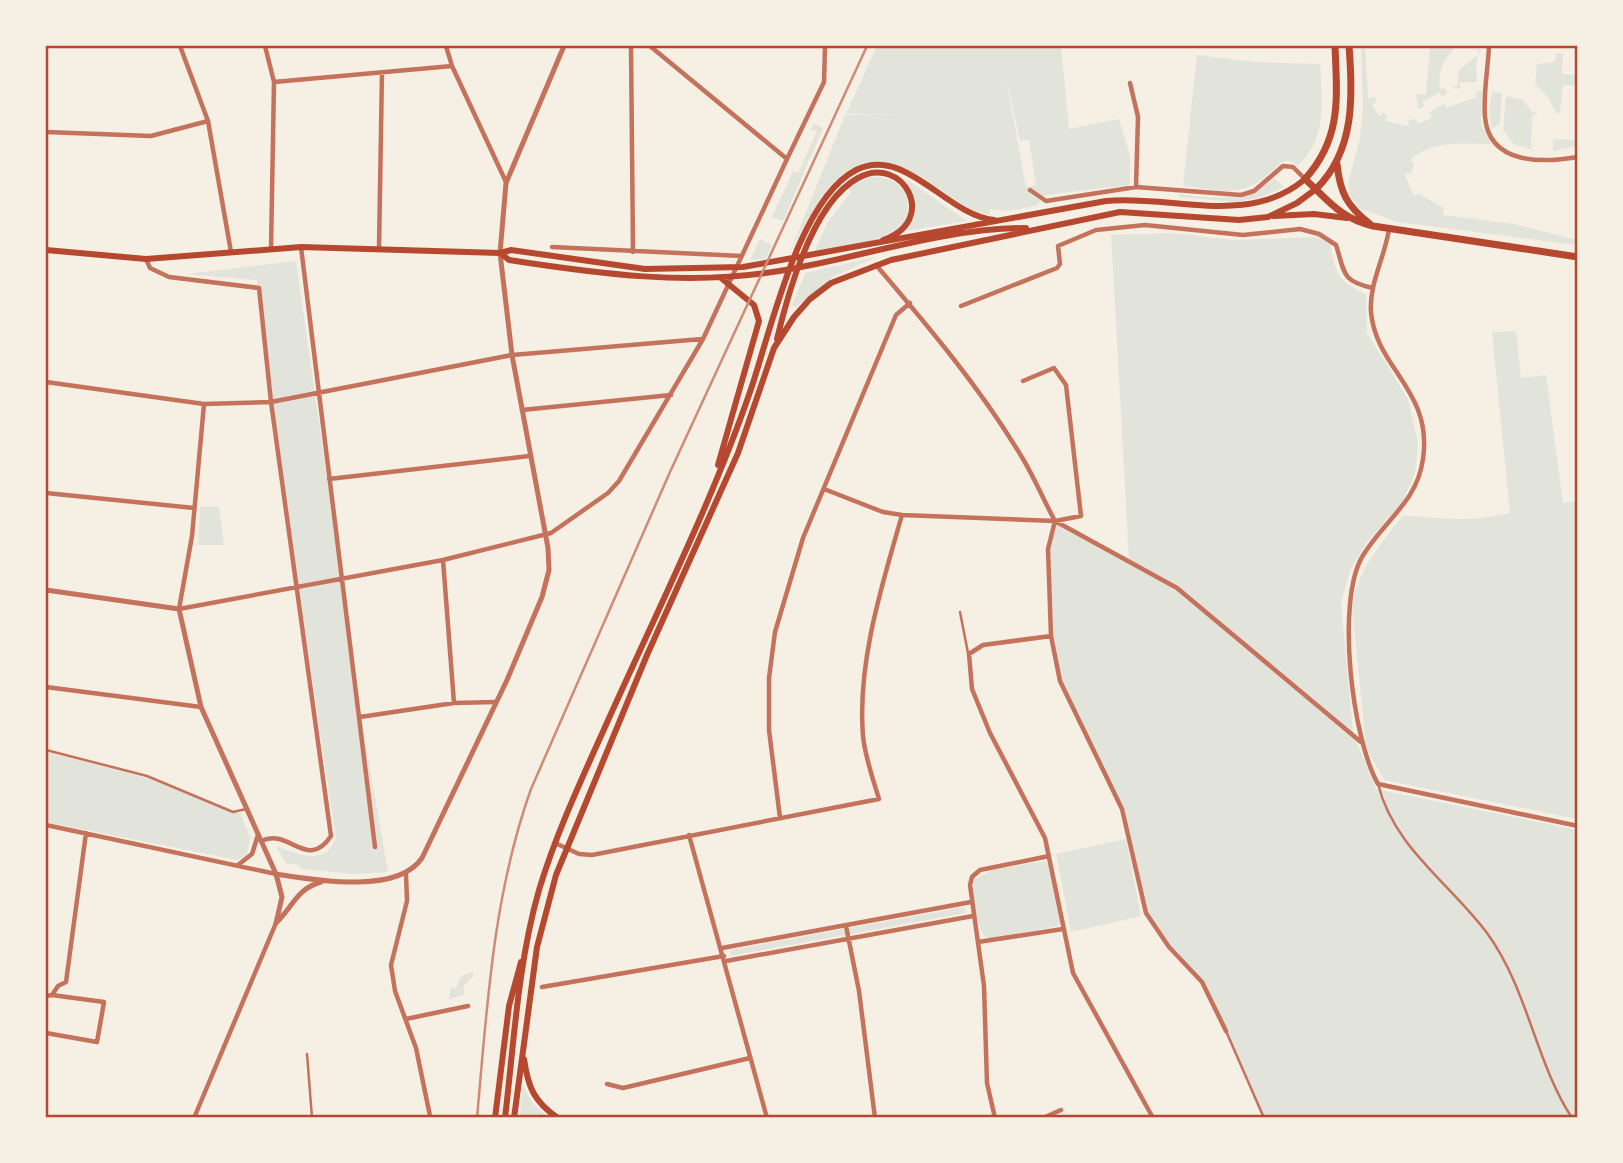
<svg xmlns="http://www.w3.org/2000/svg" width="1623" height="1163" viewBox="0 0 1623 1163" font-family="Roboto,sans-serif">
  <rect width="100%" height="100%" fill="#f6efe4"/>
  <path fill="#e2e4dc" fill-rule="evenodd" d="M 877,46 L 1061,46 L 1069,129 L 1119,119 L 1130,156 L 1130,185 L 1045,195 L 1036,206 L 1007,211 L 989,209 L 990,215 C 963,209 947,193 925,179 C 848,130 818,198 788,257 L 845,115 L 901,115 L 846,114 ZM 1005,72 L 1020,141 L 1029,140 L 1036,185 L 1026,187 Z
    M 1361,46 L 1365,46 L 1368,98 L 1375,97 L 1376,102 L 1372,106 L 1379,116 L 1383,112 L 1387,116 L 1385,121 L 1408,126 L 1409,120 L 1416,119 L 1418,124 L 1432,118 L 1430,112 L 1444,104 L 1446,108 L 1476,97 L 1476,92 L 1482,90 L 1481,124 L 1491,144 C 1463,144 1432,139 1410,160 L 1414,164 L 1411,173 L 1405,174 L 1414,196 L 1419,194 L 1444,208 L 1443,215 L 1514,224 L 1577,240 L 1577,245 L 1398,222 L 1359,208 L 1349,194 L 1348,184 L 1360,138 L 1363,109 Z
    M 1430,46 L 1457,46 C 1444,57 1437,71 1440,89 L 1446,88 L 1447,93 L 1442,97 L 1439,92 L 1423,102 L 1424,107 L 1418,109 L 1416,94 L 1426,95 Z
    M 1477,49 L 1480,49 L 1476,64 L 1477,82 L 1459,83 L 1461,88 L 1455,89 L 1452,87 L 1457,86 L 1459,70 L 1478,55 Z
    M 1556,53 L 1563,54 L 1562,74 L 1577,75 L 1577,86 L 1563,85 L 1560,113 L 1556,113 L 1547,96 L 1535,84 L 1537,64 L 1555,62 Z
    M 1197,55 L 1254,62 L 1320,64 C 1322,102 1327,138 1298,166 L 1291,161 L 1282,162 C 1244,199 1232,192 1183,186 Z
    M 1492,92 L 1502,93 L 1500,123 L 1492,129 L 1489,113 Z
    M 1506,96 L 1523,100 L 1532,112 L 1538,114 L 1532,115 L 1531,148 L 1536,151 L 1514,144 L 1503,131 Z
    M 814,124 L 823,128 L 783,221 L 772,217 L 793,171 L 798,173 L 817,131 L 811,129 Z
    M 1553,139 L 1577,140 L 1577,146 L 1553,151 Z
    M 870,177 C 905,177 916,198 902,228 L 870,242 L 815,251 L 827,223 L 851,192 L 847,188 Z
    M 1274,178 L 1284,187 L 1259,198 L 1235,202 L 1178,197 L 1179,194 C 1215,198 1245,204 1274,178 Z
    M 906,179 L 967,221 L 905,231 C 920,213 913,197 906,179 Z
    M 1173,233 L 1233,240 L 1317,237 L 1330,244 C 1336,274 1337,281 1366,294 L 1367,333 L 1408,399 L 1418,443 L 1415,473 L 1402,503 L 1366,543 L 1350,570 L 1341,604 L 1353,733 L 1376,789 L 1577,830 L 1577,1117 L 1264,1117 L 1202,982 L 1169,947 L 1146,913 L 1122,809 L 1060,681 L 1054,657 L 1049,537 L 1055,521 L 1129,560 L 1111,235 Z
    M 760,239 L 772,245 L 765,259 L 750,260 Z
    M 876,257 L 833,277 L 796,307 L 792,305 L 805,273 Z
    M 296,261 L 360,710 L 388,872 L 353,874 L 302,869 L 296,864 L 286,864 L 276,846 C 298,854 325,867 336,838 L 271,402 L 257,280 L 186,274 Z
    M 1516,331 L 1521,378 L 1546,375 L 1563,503 L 1577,501 L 1577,819 L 1384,780 L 1366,747 L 1352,606 C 1359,567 1380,546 1403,515 C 1440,519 1474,522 1510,513 L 1492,332 Z
    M 200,507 L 219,507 L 224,545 L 198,545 Z
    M 46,752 L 147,778 L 240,813 L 250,837 L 247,855 L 237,860 L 46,822 Z
    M 1126,839 L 1141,916 L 1071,932 L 1056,854 Z
    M 1044,861 L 1049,864 L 1060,922 L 1058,926 L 991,939 L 986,937 C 975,925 970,895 974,880 L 994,869 Z
    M 964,907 L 965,913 L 730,956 L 731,950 Z
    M 472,972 L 474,976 L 464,985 L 464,995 L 449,999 L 451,987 L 456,988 L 461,976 Z
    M 523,1086 L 533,1104 L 548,1117 L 520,1117 Z"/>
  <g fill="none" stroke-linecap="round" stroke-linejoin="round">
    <path stroke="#c5725c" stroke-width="2.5" d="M 960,612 L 968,653
      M 46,750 L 147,776 L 233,812 L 246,809
      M 1378,784 C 1394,848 1450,883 1487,933 C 1528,989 1535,1061 1572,1118
      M 1226,1031 L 1264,1118
      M 307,1054 L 312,1118"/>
    <path stroke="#c5725c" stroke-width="4.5" d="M 180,46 L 208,121 L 231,252
      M 265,46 L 274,82 L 271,249
      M 446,46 L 452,66 L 506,182
      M 631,46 L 633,252
      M 1489,46 C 1488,69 1483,94 1485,117 C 1489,165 1543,163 1578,157
      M 274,82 L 452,66
      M 1130,83 L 1138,117 L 1136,187
      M 46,132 L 151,136 L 208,121
      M 787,159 L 824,82 L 825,46
      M 1030,190 L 1046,201 L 1136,187 L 1241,195 L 1254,191 L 1283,166 L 1293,167 L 1304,178
      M 1389,229 C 1385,257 1369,283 1371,312 C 1376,369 1433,390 1423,459 C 1417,503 1383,521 1362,557 C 1336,603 1352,738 1378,784 L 1578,826
      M 301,247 L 375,847
      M 552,247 L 742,256
      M 379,248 L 382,72
      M 146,259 L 150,268 L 169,277 L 259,288 L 271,402 L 331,836 C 307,872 289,827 261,841
      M 876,265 C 928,326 982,390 1023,459 C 1035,479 1044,501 1055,521 L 1081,516 L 1066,385 L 1054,368 L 1023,381
      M 961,306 L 1057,268 L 1060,264 L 1058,246 L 1096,230 L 1145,225 L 1243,235 L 1300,229 L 1319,234 L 1336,245 C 1345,273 1341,281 1373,288
      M 46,382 L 204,404 L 271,402 L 512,355 L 702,339
      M 204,404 L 192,536 L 179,609 L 443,560 L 551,533 L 608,493 L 619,481 L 703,339 L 787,159 L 650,46
      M 522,410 L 671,395
      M 329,479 L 529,456
      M 824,489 L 883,512 L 902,515 L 1055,521 L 1177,588 L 1361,742
      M 46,493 L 194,508
      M 1055,521 L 1048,549 L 1051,636 L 1060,681 L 1122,809 L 1146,913 L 1169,947 L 1202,982 L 1226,1031
      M 443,560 L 454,703
      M 1051,636 L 983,645 L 969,654 L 972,689 L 990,733 L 1045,838 L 1073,973 L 1153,1118
      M 46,687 L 201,707
      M 360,717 L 454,703 L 496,702
      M 780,818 L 769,730 L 769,678 L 775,632 L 803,538 L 896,315 L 910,303
      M 46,825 L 276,874
      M 689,835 L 767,1118
      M 555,843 L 579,854 L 592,855 L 879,799 C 873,779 865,757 863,736 C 857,663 882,585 902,515
      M 238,865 L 252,854 L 258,835
      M 406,875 L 407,901 L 391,965 L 395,991 L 416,1048 L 430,1116
      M 846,926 L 859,991 L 875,1118
      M 978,942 L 1063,929
      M 722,948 L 971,902
      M 726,961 L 973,916
      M 542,987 L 724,956
      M 46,996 L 52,995 L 58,986 L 66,982 L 86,833
      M 406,1019 L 468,1006
      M 46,1033 L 97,1042 L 104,1002 L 52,995
      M 607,1084 L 623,1088 L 750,1058
      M 194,1118 L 276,923
      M 995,1118 L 987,1083 L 984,986 L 970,885 L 972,877 L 980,870 L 1049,856
      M 1043,1118 L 1061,1110"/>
    <path stroke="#c5725c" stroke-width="5" d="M 46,590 L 179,609 L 201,707 L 276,874 L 282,897 L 276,923
      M 276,874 C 315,880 397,895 422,858 L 507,680 L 542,597 L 549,570 L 548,548 L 512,355 L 500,253 L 506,183 L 564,46
      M 276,923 C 293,907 296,889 321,882"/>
    <path stroke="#b5482f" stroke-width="6" d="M 1274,216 L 1314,214 L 1347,218
      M 46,250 L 146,259 L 301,247 L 500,253 L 511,250 L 645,269 L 743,267 L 1106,201 C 1173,195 1249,227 1305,179
      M 500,253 L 509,260 C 599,274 689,286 779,271 C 860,258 944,228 1026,228
      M 777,339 C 788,293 813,202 858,178 C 903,153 940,221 883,240
      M 718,465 L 759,321 L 754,305 L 721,278
      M 524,1059 C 528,1087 534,1102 558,1118
      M 495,1118 L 509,1006 L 521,962
      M 505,1118 C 514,1042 518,963 539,890 C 555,837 578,787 601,736 C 651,623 711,506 751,389 C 771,330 799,199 856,170 C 905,145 946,215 994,220
      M 514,1118 L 537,947 L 556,875 L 647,655 L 738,453 L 774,348 L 794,317 L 810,299 L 831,283 L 891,260 L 1120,212 L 1239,220 L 1268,217 L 1297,203 L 1316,189"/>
    <path stroke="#b5482f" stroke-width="7" d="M 1335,46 C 1337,98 1342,138 1305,179 C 1329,201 1340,218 1373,226 L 1578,257
      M 1337,164 C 1340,193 1347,206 1370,224
      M 1316,189 C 1355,151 1353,96 1349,46"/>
    <path stroke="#cf8b77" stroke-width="2.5" d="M 477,1118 C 487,1007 493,895 531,789 L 670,472 L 867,46"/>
  </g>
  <rect width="1623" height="1163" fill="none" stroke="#f6efe4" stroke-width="94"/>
  <rect x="47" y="47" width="1529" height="1069" fill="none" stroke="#b5482f" stroke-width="2.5"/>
</svg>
